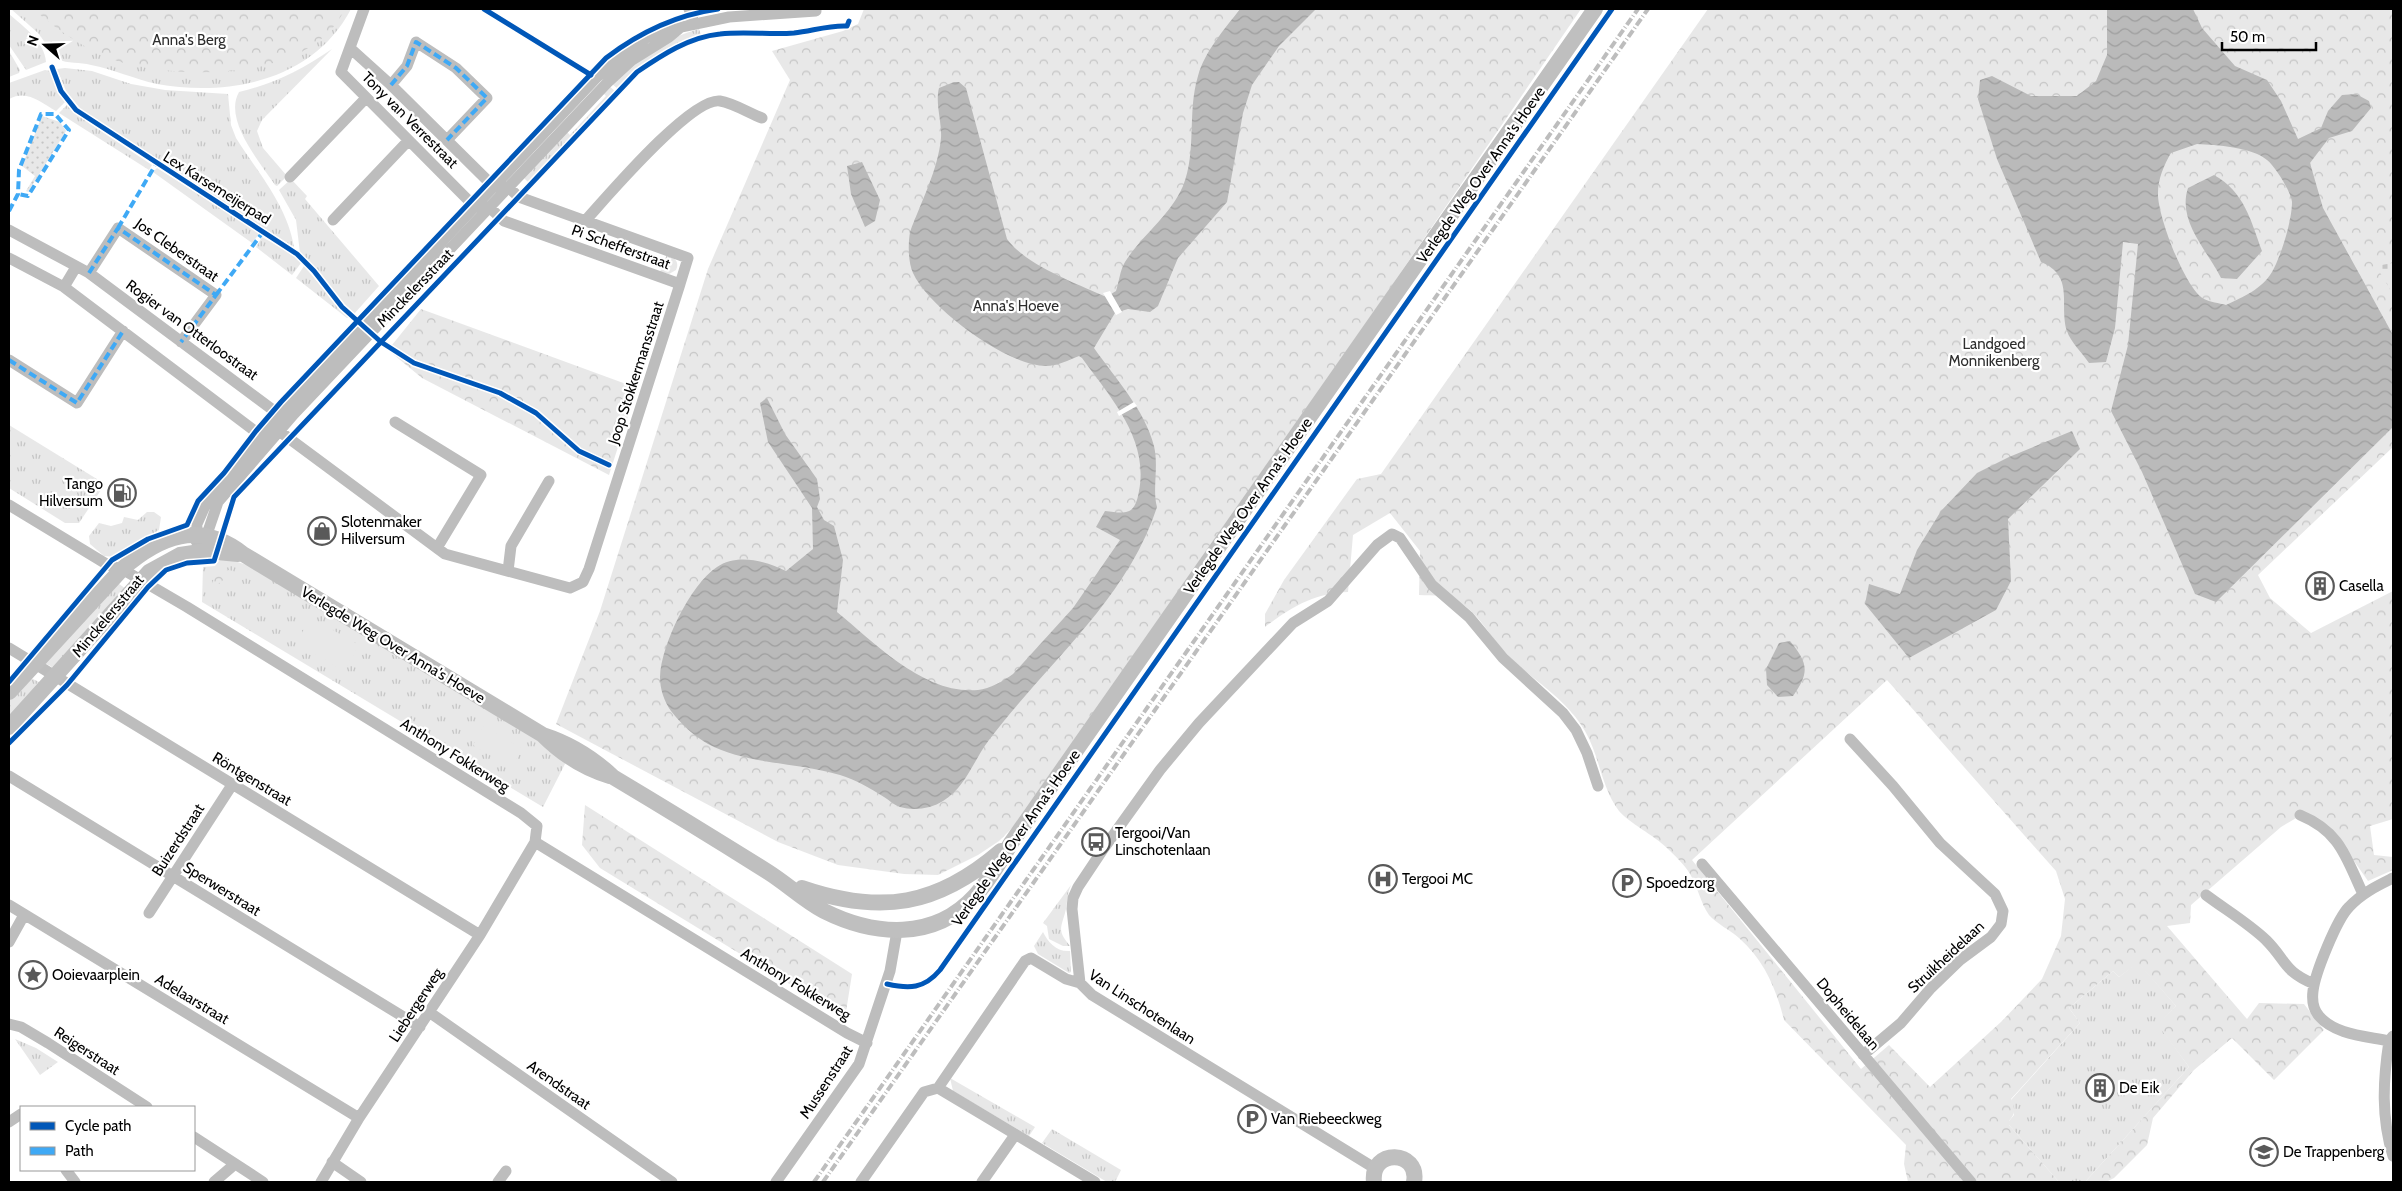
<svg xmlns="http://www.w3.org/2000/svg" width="2402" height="1191" viewBox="0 0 2402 1191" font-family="Cabin,sans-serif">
  <defs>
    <pattern id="grass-tufts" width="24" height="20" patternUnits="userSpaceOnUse" patternTransform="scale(1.25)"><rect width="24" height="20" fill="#e8e8e8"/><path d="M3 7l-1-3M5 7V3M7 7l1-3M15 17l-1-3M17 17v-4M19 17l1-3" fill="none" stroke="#c5c5c5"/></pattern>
    <pattern id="forest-crowns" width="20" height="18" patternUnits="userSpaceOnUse" patternTransform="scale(1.25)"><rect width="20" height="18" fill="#e8e8e8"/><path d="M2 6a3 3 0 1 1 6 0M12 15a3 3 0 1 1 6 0" fill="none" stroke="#c5c5c5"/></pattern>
    <pattern id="cemetery-stones" width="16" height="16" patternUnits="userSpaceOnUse" patternTransform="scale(1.25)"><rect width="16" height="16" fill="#e8e8e8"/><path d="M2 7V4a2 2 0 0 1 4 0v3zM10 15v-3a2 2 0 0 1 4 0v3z" fill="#c5c5c5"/></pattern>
    <pattern id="garden-dots" width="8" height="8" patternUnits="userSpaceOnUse" patternTransform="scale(1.25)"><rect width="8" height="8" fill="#e8e8e8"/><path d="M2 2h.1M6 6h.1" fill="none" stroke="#c5c5c5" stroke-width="1.8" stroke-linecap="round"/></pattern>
    <pattern id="water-waves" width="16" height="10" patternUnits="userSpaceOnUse" patternTransform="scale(1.25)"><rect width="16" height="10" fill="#bababa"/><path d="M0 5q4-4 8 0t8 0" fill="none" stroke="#9e9e9e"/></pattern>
  </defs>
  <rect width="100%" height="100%" fill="#fff"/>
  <path fill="url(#grass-tufts)" d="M 11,9 L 351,9 C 314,80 230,97 157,84 C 134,79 113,69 91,65 C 80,62 68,64 57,59 L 38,33 Z
    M 9,14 C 23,26 45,42 46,62 L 26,70 L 9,45 Z
    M 699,29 L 701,35 C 668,47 643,63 618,89 L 612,84 C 634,60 667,37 699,29 Z
    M 332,49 L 262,120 L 257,131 L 263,148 L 287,176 L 277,186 L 275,185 C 260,162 223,120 239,92 C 276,83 301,70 332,49 Z
    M 9,51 L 20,70 L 19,73 L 9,77 Z
    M 65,68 L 92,71 L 131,84 L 165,90 L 228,94 L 231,125 L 236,138 C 258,173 287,205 294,247 L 196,186 L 82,111 L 66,91 L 57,69 Z
    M 45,70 L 50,71 L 65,102 L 56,111 C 40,102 27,89 9,99 L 9,83 Z
    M 609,86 L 615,91 L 529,183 L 523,177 L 566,131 L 570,135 L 606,96 L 602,92 Z
    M 67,105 L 80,117 L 152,165 L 149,170 L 59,113 Z
    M 157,168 L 256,231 L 259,234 L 252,243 L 153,172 Z
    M 291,179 L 307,196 L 305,199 L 379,286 L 354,314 L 339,300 L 321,274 L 300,253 L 296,220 L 279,190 Z
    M 262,237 L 289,252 L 301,263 L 292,275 L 256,247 Z
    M 667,254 C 674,258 680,261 676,270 L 669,274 L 660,272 Z
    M 304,266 L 348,317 L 347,318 L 296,278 Z
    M 9,425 L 105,484 L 79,523 L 65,523 L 9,488 Z
    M 147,512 L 154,512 L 161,517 L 159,530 L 115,557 L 104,556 L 90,544 L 89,536 L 99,523 L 111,526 L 122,523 L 124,517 L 138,520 Z
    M 222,557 L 250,566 L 533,737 L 566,762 L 543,807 L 202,602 L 203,567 L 215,566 Z
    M 115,581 L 126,589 L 55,668 L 46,664 L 45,659 Z
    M 29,677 L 39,682 L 40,685 L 9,719 L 9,699 Z
    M 1071,885 C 1066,897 1068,903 1065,913 C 1060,930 1058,931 1070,946 L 1063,946 L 1049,939 L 1047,926 L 1043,923 Z
    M 1043,932 C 1048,942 1056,952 1070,951 L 1071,972 L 1069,973 L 1038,954 L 1034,946 Z
    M 2138,962 L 2176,1006 L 2158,1024 L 2189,1067 L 2085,1182 L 2059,1182 L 2009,1125 L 2009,1121 L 2014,1115 L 2011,1100 L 2080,1023 L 2069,1008 L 2113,971 L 2119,977 Z
    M 15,1039 L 36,1048 L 58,1062 L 40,1075 Z
    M 950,1078 L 1035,1127 L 1029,1136 L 953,1091 Z
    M 1052,1129 L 1121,1170 L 1115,1182 L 1107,1182 L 1042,1143 Z"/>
  <path fill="url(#forest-crowns)" fill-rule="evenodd" d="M 33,9 L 345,9 C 311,80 190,80 124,63 C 93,55 57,30 33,9 Z
    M 864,9 L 1581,9 L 1384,297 L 1012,828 L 999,841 L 978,855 L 938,875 L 904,874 L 838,865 L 778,842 L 556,724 L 600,611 L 708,269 L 790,80 L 772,51 L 843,31 L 858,24 Z
    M 1708,9 L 2393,9 L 2393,447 L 2258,575 L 2270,598 L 2311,633 L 2393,591 L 2393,819 L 2370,826 L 2374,855 L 2393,857 L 2393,870 L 2368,881 L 2333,831 L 2303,814 L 2281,827 L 2191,905 L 2190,923 L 2167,926 L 2247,1019 L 2259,1003 L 2304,1004 L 2324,1030 L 2274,1080 L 2232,1038 L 2194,1070 L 2153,1118 L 2147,1145 L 2114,1178 L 2106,1182 L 2085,1182 L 2189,1067 L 2157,1024 L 2176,1006 L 2138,963 L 2119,977 L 2113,971 L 2069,1008 L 2080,1023 L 2011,1099 C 2015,1109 2016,1113 2009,1121 L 2009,1125 L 2059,1182 L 1908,1182 L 1904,1164 L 1906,1145 L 1784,1020 C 1776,988 1764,960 1739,938 C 1730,930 1717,924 1709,915 C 1700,902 1698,887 1690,874 C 1684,864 1675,856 1667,848 C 1655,836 1628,822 1619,811 C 1601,787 1600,757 1585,731 C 1565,696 1529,679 1502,649 C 1488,633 1478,613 1459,602 C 1447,594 1433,596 1419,595 L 1420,551 L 1390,513 L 1353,535 L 1348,592 C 1315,593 1291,607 1265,627 L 1265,614 L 1284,580 L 1357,479 L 1381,474 ZM 1887,680 L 2056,871 L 2065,899 L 2061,936 L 2042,979 L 2002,1021 L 1930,1087 L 1889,1045 L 1861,1069 L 1692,860 Z
    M 421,309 L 637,388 L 609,475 L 422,378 L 388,350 Z
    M 216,568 L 234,571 L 211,590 Z
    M 585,805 L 852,974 L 845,1018 L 600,868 L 582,845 Z"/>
  <path fill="url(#cemetery-stones)" d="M 2393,263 L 2393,294 L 2376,266 Z"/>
  <path fill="url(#garden-dots)" d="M 42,116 L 60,122 L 66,131 L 28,192 L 26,191 L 35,176 L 22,166 Z"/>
  <path fill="#e8e8e8" d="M 310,617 L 359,645 L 344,671 L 297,643 Z
    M 484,726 L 523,749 L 511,768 L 473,745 Z"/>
  <path fill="url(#water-waves)" fill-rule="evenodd" d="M 1240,9 L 1316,9 L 1279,46 L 1252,85 L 1243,113 L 1227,202 L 1178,258 L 1158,306 L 1150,312 L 1128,309 L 1115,313 L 1094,348 C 1115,378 1145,410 1154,446 C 1159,467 1152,490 1157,507 C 1127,600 1046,664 989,740 C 973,761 966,787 943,801 C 931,809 913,811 900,807 C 894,805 889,800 884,797 C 870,788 856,780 840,775 C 797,762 748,765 708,744 C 694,736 681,724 671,711 C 664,701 660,689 660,677 C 661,645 690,585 717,567 C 737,553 766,561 786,571 L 813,549 L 812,508 L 768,442 L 760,403 L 767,398 L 785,434 L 817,479 L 820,499 L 817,507 L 824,520 L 834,526 L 843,560 L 837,612 C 875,643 924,695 978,690 C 990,689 1003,681 1013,674 L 1073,608 L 1120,540 L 1096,527 L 1105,511 C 1127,514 1135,515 1139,491 C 1149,439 1111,398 1082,358 L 1079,356 C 1069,360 1057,366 1046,366 C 1007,366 929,308 913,273 C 908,262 908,244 910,232 C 921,202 938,170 941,138 C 942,122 935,103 939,88 L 954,82 L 959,82 L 966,88 L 1007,239 C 1027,266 1076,283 1106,297 L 1116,291 C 1119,282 1120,270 1125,262 C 1142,235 1170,216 1183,186 C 1197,151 1187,112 1198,76 C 1205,51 1224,30 1240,9 Z
    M 2107,9 L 2193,9 L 2202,28 L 2235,66 L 2267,80 L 2281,101 L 2298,139 L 2321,128 L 2328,111 L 2342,95 L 2356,94 L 2369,101 L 2371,108 L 2352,131 L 2329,138 L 2310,163 L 2323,208 L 2393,335 L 2393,427 L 2216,602 L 2195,594 L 2142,472 L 2111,411 L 2128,345 L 2138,244 L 2123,242 L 2115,328 L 2106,362 L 2089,363 C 2083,354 2070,341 2067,331 C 2059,304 2075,276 2041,262 L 1997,159 L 1978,99 L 1980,80 L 1992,76 L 2031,96 L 2077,96 L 2096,81 L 2107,55 ZM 2197,144 C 2216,145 2252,147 2267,160 C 2275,166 2291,192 2292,202 C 2292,221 2281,256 2272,272 C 2262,289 2243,297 2226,305 C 2219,303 2210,302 2204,299 C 2185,289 2157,214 2158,193 C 2158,179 2164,165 2171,153 Z
    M 862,162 L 880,200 L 875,221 L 865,227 L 851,194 L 847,166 Z
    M 2214,175 C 2244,191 2251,221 2262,251 L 2237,279 L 2221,278 C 2207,250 2177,221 2188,188 Z
    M 2072,431 L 2080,449 L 2008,519 L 2011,581 L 1996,610 L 1909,658 L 1865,604 L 1869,584 L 1900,594 L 1917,550 L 1941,511 L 1977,473 L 2009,457 Z
    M 1790,641 C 1808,663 1810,672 1793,696 L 1778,697 L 1767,685 L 1766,669 L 1779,643 Z"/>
  <path fill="#fff" d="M 1110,291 L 1122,312 L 1116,315 L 1103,293 Z
    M 1134,402 L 1137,406 L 1119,416 L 1117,412 Z"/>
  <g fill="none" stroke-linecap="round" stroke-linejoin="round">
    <path stroke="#bdbdbd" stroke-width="11" d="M 689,9 L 694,23
      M 350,48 L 391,85 L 494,187 L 508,187 L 519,197 L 688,258 L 680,284 L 504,221 L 489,207 L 475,207 L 341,72 L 364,9
      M 391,85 L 407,66 L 416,42 L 456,68 L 487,98 L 447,140
      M 290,177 L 366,98
      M 333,220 L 408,141
      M 585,221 C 606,198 691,97 720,101 C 733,103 749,113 762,118
      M 9,230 L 89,273 L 285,419
      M 9,258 L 64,287 L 268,441
      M 89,273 L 118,228 L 216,295 L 181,342
      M 64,287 L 76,267
      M 9,360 L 77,403 L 123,331
      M 395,422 L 481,475 L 437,548
      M 275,428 L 445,554 L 570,588 L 583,582 L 589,569 L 680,284
      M 9,505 L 108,565 L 122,569 L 187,607 L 521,813 L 537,826 L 535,842 L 847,1033 L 867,1043
      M 196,541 L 197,524 L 205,506 L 284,409 L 597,77 L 646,38 L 666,28 L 681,27 L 729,17 L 816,11
      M 204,543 L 218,502 L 294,414 L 607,83 L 632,60 L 669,37 L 681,27
      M 508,571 L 511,546 L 549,481
      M 9,648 L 480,935
      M 1850,739 L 1893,786 L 1940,843 L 1995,894 L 2003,911 L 2001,924 L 1991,937 L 1960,960 L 1931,988 L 1901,1023 L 1863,1055
      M 9,776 L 420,1027
      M 2300,815 C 2341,832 2346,858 2363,894
      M 1702,864 L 1971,1182
      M 2206,895 C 2226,910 2248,923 2266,940 C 2287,961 2283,971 2314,984
      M 9,905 L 359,1118
      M 149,913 L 232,785
      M 9,942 L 24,915
      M 1080,983 L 1072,909 L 1073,898 L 1078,887 L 1104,848 L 1160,770 L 1199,723 L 1293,623 L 1328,601 L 1377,545 L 1392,534 L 1400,538 L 1432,585 L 1469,617 L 1503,658 L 1563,713 L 1576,730 L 1587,753 L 1598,786
      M 429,1012 L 672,1182
      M 9,1024 L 21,1027 L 48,1043 L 147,1107
      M 2393,1036 L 2389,1041 C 2383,1080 2381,1118 2393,1156
      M 2389,1041 C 2366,1036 2335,1035 2319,1016 C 2313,1009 2312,999 2313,991 C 2315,973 2337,919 2349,907 C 2362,893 2377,886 2393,878
      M 938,1088 L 1025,961 L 1031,958 L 1066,979 L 1080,983 L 1092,995 L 1376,1169
      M 938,1088 L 1095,1182
      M 9,1122 L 21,1114
      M 194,1137 L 263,1182
      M 332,1162 L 361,1182
      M 66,1170 L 75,1182
      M 214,1182 L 235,1164
      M 321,1182 L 359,1118 L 480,935 L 535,842
      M 498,1182 L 506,1171
      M 776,1182 L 859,1064 L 890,971 L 897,931
      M 861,1182 L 924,1092 L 938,1088
      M 982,1182 L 1015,1135"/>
    <path stroke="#bfbfbf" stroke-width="16" d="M 9,692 L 122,569 C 160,536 199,520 243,554 L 543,735 C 563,755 583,768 610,776
      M 9,727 L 149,572 L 180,555 L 207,551 L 238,554
      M 543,735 C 571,744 592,757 613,777 C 665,808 717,840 768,872 C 787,884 805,901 824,911 C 874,936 934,941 975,896 C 989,880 1000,862 1011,843 L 1595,9
      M 802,888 C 881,915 937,906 1001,851
      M 1374,1182 C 1370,1148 1420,1150 1414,1182"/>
    <path stroke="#bdbdbd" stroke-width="4" stroke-dasharray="8 2.5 1 2.5" stroke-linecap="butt" d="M 814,1182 L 1638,9
      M 823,1182 L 1648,9"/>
    <path stroke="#3fa9f5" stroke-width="4" stroke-dasharray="8 4" stroke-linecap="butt" d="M 391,85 L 407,66 L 416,42 L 456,68 L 487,98 L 447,140
      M 9,211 L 18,194 L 19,170 L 41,114 L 55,114 L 69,130 L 28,196 L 18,194
      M 118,228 L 156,164
      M 89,273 L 118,228 L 216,295 L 181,342
      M 216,295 L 263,232
      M 9,360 L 77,403 L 123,331"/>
    <defs>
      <path id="cycleway" d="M 484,9 L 591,75
        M 52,67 L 61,91 L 76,110 L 297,254 L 314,271 L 342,307 L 381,342 L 414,363 L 500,393 L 536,413 L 579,451 L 609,465
        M 9,682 L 112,560 L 148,539 L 187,525 L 198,501 L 224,473 L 256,431 L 281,402 L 606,58 C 640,32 675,15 718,9
        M 9,743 L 67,685 L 148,587 L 166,570 L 187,563 L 214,561 L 234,497 L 637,72 C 662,55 689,37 720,34 C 745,31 769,35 794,33 C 812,31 829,25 847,26 L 849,21
        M 887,984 C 909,989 924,989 940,970 L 1612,9"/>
    </defs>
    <use href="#cycleway" stroke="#fff" stroke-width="8"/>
    <use href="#cycleway" stroke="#0057b8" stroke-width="5"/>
  </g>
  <defs>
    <symbol id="fuel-ring" viewBox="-11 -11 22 22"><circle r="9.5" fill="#fff" stroke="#595959" stroke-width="1.5"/><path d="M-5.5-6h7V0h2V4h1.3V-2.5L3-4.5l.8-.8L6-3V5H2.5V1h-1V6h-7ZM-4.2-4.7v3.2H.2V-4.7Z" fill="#595959"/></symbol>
    <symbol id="shop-ring" viewBox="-11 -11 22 22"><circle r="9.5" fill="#fff" stroke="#595959" stroke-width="1.5"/><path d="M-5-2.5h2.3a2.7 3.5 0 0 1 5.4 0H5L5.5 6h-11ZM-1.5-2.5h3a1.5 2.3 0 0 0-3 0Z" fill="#595959"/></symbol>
    <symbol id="building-ring" viewBox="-11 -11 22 22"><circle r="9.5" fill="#fff" stroke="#595959" stroke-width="1.5"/><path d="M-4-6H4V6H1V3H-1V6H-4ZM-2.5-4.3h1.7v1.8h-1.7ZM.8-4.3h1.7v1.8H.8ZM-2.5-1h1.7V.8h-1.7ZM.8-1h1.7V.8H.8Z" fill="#595959"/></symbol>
    <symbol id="bus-ring" viewBox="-11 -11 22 22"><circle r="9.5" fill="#fff" stroke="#595959" stroke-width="1.5"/><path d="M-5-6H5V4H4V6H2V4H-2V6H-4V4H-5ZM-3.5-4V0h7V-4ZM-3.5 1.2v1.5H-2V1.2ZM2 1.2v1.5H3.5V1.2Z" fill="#595959"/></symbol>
    <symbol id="hospital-ring" viewBox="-11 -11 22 22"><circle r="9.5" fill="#fff" stroke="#595959" stroke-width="1.5"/><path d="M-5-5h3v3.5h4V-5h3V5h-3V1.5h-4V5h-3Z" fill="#595959"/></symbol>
    <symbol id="parking-ring" viewBox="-11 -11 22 22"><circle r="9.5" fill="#fff" stroke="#595959" stroke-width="1.5"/><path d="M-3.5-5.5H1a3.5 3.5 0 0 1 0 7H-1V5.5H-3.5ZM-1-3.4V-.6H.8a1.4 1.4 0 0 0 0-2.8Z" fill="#595959"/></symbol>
    <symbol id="sight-ring" viewBox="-11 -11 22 22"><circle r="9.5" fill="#fff" stroke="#595959" stroke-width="1.5"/><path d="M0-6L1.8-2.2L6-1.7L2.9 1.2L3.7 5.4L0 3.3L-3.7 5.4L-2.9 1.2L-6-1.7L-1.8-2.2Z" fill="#595959"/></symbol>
    <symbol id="school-ring" viewBox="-11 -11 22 22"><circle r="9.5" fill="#fff" stroke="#595959" stroke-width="1.5"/><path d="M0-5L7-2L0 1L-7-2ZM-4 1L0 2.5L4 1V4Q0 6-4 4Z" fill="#595959"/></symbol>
  </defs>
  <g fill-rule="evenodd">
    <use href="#fuel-ring" x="106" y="477" width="32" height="32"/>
    <use href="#shop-ring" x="306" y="515" width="32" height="32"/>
    <use href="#building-ring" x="2304" y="570" width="32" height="32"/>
    <use href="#bus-ring" x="1080" y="826" width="32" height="32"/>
    <use href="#hospital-ring" x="1367" y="863" width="32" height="32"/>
    <use href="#parking-ring" x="1611" y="867" width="32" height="32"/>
    <use href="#sight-ring" x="17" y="959" width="32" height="32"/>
    <use href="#building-ring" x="2084" y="1072" width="32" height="32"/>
    <use href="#parking-ring" x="1236" y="1103" width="32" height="32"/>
    <use href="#school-ring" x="2248" y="1136" width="32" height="32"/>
  </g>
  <g text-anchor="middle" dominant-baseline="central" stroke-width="4.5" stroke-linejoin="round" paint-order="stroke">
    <g font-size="15" fill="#2d2d2d" stroke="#fff">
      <text x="189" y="40">Anna's Berg</text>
      <text x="1016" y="306">Anna's Hoeve</text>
      <text x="1994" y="344">Landgoed<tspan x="1994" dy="17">Monnikenberg</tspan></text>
    </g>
    <g font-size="15" fill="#000" stroke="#fff">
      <text transform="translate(410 120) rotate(45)">Tony van Verrestraat</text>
      <text transform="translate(1481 175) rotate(-55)">Verlegde Weg Over Anna's Hoeve</text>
      <text transform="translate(217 188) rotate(32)">Lex Karsemeijerpad</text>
      <text transform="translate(621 247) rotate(20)">Pi Schefferstraat</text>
      <text transform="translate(177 250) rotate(35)">Jos Cleberstraat</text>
      <text transform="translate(415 288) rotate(-46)">Minckelersstraat</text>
      <text transform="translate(192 330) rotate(36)">Rogier van Otterloostraat</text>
      <text transform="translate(636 373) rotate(-72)">Joop Stokkermansstraat</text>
      <text transform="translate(1248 506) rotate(-55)">Verlegde Weg Over Anna's Hoeve</text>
      <text transform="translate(108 616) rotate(-50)">Minckelersstraat</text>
      <text transform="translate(393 645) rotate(31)">Verlegde Weg Over Anna's Hoeve</text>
      <text transform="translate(455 755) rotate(32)">Anthony Fokkerweg</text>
      <text transform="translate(252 779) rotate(31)">Röntgenstraat</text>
      <text transform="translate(1016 838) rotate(-55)">Verlegde Weg Over Anna's Hoeve</text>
      <text transform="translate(178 840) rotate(-57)">Buizerdstraat</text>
      <text transform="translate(222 889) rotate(32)">Sperwerstraat</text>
      <text transform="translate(1946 957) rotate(-43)">Struikheidelaan</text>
      <text transform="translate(796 984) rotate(31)">Anthony Fokkerweg</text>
      <text transform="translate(192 999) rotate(31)">Adelaarstraat</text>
      <text transform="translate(416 1005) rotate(-57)">Liebergerweg</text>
      <text transform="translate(1142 1007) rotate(33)">Van Linschotenlaan</text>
      <text transform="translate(1848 1014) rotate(50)">Dopheidelaan</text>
      <text transform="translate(87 1051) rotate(33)">Reigerstraat</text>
      <text transform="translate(826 1082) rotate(-57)">Mussenstraat</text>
      <text transform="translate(559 1085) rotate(35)">Arendstraat</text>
    </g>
    <g font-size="15" fill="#000" stroke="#fff" text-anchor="start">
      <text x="103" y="484" text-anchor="end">Tango<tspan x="103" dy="17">Hilversum</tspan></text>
      <text x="341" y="522">Slotenmaker<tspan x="341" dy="17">Hilversum</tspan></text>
      <text x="2339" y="586">Casella</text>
      <text x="1115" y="833">Tergooi/Van<tspan x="1115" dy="17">Linschotenlaan</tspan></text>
      <text x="1402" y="879">Tergooi MC</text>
      <text x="1646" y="883">Spoedzorg</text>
      <text x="52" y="975">Ooievaarplein</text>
      <text x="2119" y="1088">De Eik</text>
      <text x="1271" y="1119">Van Riebeeckweg</text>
      <text x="2283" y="1152">De Trappenberg</text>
    </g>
  </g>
  <rect width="2402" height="1191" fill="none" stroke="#000000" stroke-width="20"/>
  <rect x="20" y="1106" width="175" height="65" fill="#ffffff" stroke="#999999"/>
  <rect x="30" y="1122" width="25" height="8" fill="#0057b8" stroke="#999999"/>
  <text x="65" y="1131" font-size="15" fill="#000000">Cycle path</text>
  <rect x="30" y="1147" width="25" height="8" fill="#3fa9f5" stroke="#999999"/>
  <text x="65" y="1156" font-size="15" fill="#000000">Path</text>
  <g transform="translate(45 45) rotate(290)" stroke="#ffffff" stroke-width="4" paint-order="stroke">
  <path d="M0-4L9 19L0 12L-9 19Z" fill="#000000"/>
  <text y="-8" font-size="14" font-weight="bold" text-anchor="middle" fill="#000000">N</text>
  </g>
  <path d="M2222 42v8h94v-8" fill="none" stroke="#000000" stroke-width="2.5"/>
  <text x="2230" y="42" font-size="15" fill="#000000" stroke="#ffffff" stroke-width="4" paint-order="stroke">50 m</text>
</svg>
